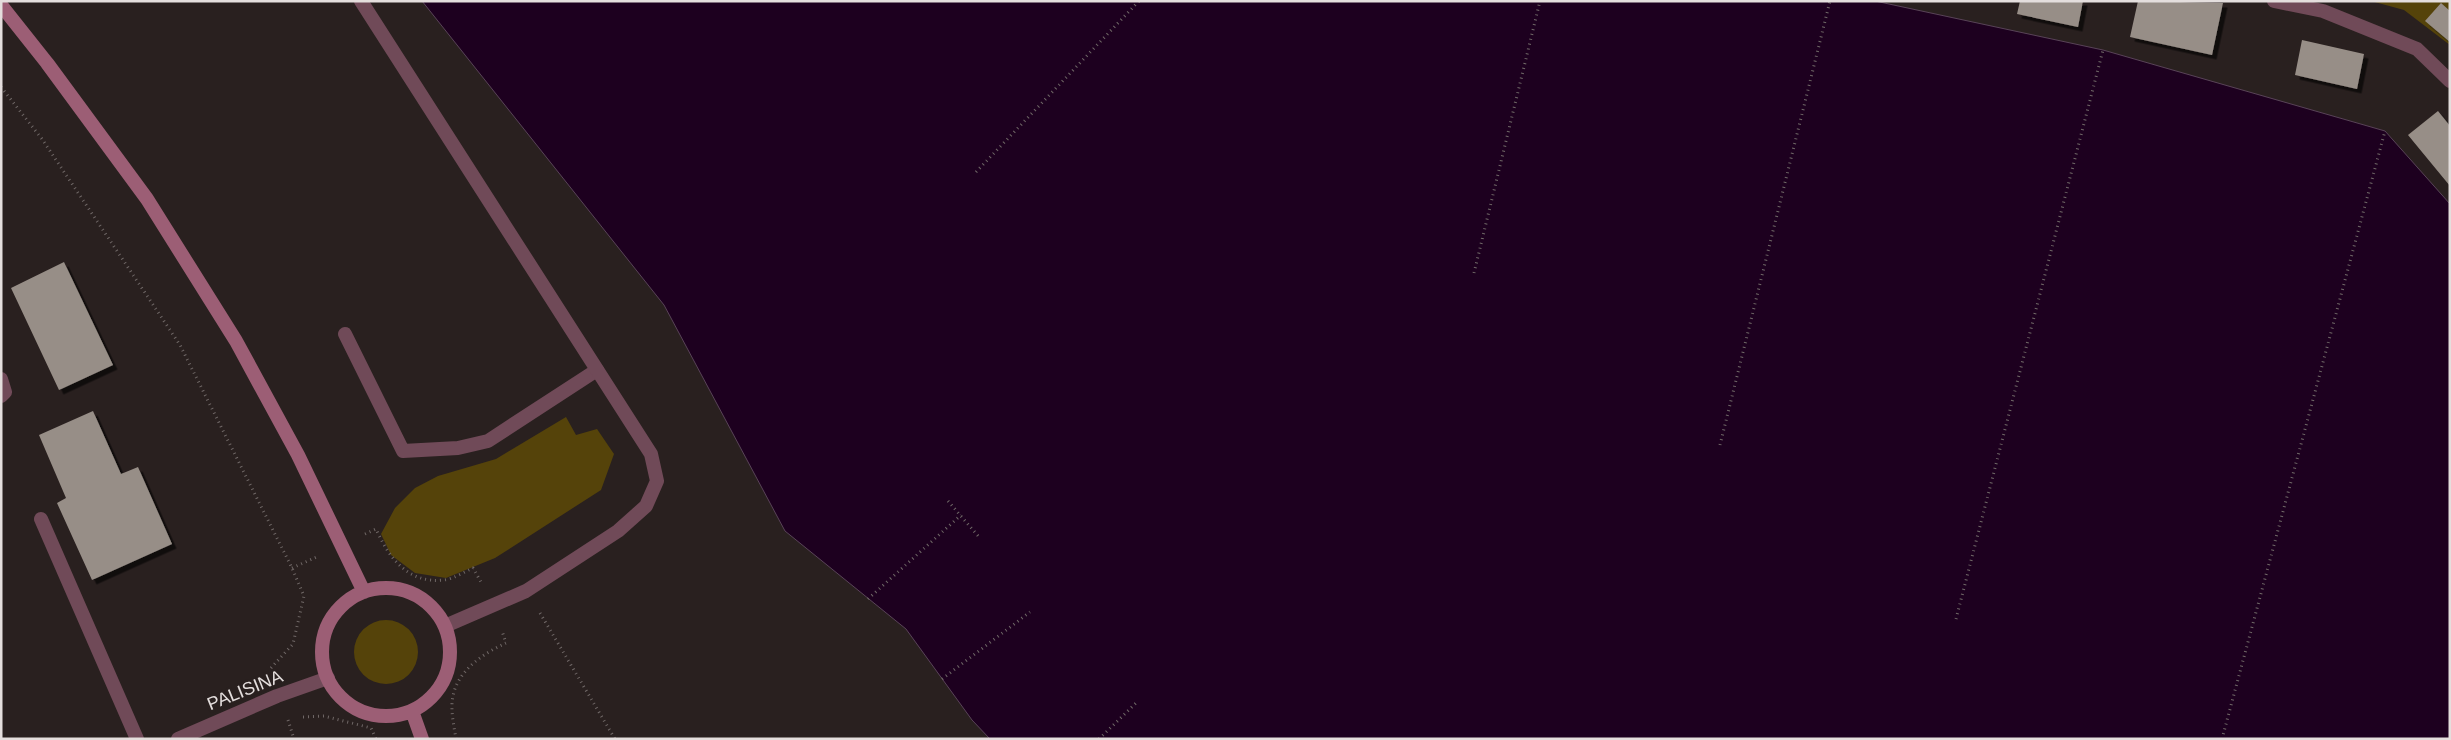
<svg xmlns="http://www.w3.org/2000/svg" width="2451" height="740" viewBox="0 0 2451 740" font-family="Arial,sans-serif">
  <defs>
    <filter id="shadow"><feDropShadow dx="4.5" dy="4.5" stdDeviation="0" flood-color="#0009"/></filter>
  </defs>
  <rect width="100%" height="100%" fill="#29201f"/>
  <path fill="#55430a" d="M 2371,1 L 2450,1 L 2450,45 L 2404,10 Z
    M 566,417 L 576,435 L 597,429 L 614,454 L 601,490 L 495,558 L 446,578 L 415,573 L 391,555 L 381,534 L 395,508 L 415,488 L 438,476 L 496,459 Z
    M354 652a32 32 0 1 1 64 0a32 32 0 1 1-64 0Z"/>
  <path fill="#1d001f" stroke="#594358" d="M 422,1 L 1875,1 L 2103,50 L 2385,131 L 2450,204 L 2450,739 L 990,739 L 972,720 L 906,629 L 785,531 L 664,305 Z"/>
  <path fill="#978e87" filter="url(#shadow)" d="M 2020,1 L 2083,1 L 2078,27 L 2017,14 Z
    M 2138,1 L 2223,3 L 2212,55 L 2130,37 Z
    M 2441,3 L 2450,11 L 2450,42 L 2425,21 Z
    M 2302,40 L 2364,54 L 2357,89 L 2295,75 Z
    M 2438,111 L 2450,126 L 2450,186 L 2408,135 Z
    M 64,262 L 113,365 L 59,390 L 11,288 Z
    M 93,411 L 121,474 L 138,467 L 172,544 L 92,580 L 57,503 L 66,498 L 39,435 Z"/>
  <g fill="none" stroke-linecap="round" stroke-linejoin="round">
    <path stroke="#706867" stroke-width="3" stroke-dasharray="1 4" stroke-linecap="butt" d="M 1,87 L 42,139 L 180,345 L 292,568 L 304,596 L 293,644 L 270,669
      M 976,172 L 1139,1
      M 1474,273 L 1540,1
      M 1720,445 L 1830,1
      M 948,501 L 979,537
      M 365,534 L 376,529 C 389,558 408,584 444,580 C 453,579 464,572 473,568 L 481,582
      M 292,568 L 319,556
      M 868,599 L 961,515
      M 540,613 L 615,739
      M 1956,619 L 2103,50
      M 942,679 L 1030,612
      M 303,717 L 324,716 L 371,728 L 376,739
      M 288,720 L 294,739
      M 456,739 C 454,726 450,709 453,696 C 458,670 484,653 506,643 L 502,631
      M 1099,739 L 1136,703
      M 2222,739 L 2385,131"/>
    <path stroke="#704a58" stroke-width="14" d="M 345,334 L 403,451 L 458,448 L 488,441 L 597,370
      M 1,379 L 5,392 L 1,396
      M 41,519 L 137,739"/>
    <path stroke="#704a58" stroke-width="14" d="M 361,1 L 651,454 L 657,481 L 646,506 L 618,531 L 526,591 L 445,626
      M 2274,1 L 2323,11 L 2417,49 L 2450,81
      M 178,739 L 277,696 L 328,678"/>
    <path stroke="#9c5e75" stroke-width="14" d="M 1,5 L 47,63 L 147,199 L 236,341 L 298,455 L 364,592
      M322 652a64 64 0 1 1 128 0a64 64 0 1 1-128 0Z
      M 412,711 L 422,739"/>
  </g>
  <g text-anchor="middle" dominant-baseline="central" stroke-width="5" stroke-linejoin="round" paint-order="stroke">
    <g font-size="18" fill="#e4dedd" stroke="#29201f">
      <text transform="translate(245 690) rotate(-22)">PALISINA</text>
    </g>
  </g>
  <rect width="2451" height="740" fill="none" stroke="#e4dedd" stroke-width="5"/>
</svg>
